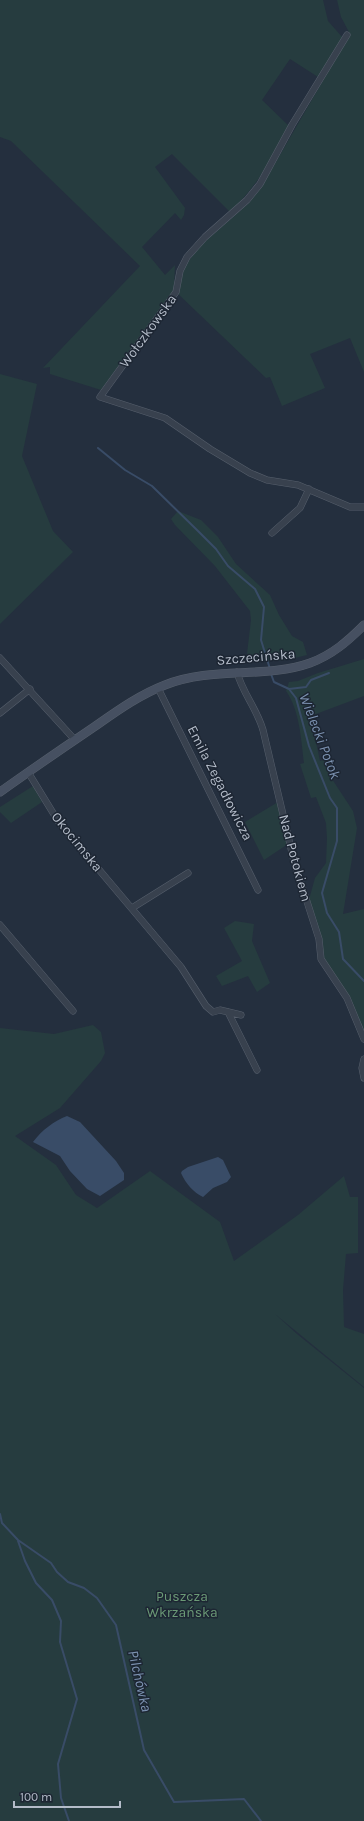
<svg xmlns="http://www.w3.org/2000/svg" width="364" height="1821" viewBox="0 0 364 1821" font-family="Karla,sans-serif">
  <rect width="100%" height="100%" fill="#242f3e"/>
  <path fill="#263c3f" d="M 0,0 L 323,0 L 328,21 L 343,38 L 318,77 L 290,59 L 262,100 L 290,127 C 272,159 257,186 230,212 L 172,154 L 155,167 L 185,208 L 184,215 L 181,220 L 175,213 L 142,247 L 165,275 L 175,265 L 174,289 L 187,263 L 200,246 L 249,203 L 262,186 L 350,34 L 341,17 L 337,0 L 364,0 L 364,372 L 350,338 L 310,354 L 325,388 L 282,406 L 270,377 L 266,378 L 174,290 L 101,390 L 50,374 L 50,367 L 43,368 L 140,266 L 11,141 L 0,137 Z
    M 0,374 L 37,384 L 22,456 L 53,531 L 73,552 L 0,624 Z
    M 178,511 L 201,520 L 218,537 L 236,564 L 270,595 L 279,615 L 292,636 L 303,642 L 307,655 L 287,660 L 246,662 L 251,620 L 250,611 L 215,566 L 175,525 L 171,519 Z
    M 364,659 L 364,696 L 308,717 L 315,738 L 320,761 L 326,759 L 332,779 L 353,811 L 357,828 L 343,914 L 364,909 L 364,1032 L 342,985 L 323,959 L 307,897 L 310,896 L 315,878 L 326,863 L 327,838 L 326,823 L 316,797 L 311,798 L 300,764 L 304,763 C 301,740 300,711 286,691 L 289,682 L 298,681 L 318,673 Z
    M 33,786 L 42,802 L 11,823 L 0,812 L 0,807 Z
    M 278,802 L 288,844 L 264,860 L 245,822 Z
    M 235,921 L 254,924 L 252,941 L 270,983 L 257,992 L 248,976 L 222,986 L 216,976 L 242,961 L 224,928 Z
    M 93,1025 L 101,1032 L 105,1053 L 101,1061 L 60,1108 L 15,1136 L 56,1165 L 76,1195 L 97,1208 L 150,1171 L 220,1222 L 234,1261 L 298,1215 L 344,1176 L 350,1197 L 358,1197 L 358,1253 L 346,1254 L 343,1290 L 344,1327 L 364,1334 L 364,1387 L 275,1314 L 297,1334 L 364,1388 L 364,1821 L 0,1821 L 0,1028 L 54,1034 Z"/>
  <path fill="#394c67" d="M 67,1116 L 80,1122 L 116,1161 L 124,1173 L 124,1180 L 100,1196 L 87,1189 L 70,1171 L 60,1156 L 33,1142 C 42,1130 54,1121 67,1116 Z
    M 218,1157 L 223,1160 L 231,1177 L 227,1182 L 213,1188 L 203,1197 C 193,1192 186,1184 181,1173 L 182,1171 L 188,1167 Z"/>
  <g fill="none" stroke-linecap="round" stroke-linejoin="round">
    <path stroke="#394c67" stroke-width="2" d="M 98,448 L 125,470 L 152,486 L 198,531 L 216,549 L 228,566 L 255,589 L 264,607 L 261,640 L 270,669
      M 271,674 L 274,682 L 289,689 L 296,698 L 309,746 L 330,798 L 337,808 L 337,841 L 322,893 L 327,913 L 339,932 L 343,959 L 364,981
      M 289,689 L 306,687 L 311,680 L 329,673
      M 0,1514 L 2,1523 L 18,1540 L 51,1563 L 57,1572 L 68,1582 L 84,1588 L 97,1598 L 116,1625 L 144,1750 L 174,1802 L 244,1799 L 261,1821
      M 18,1541 L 25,1561 L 36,1583 L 52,1600 L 61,1621 L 60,1642 L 77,1699 L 58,1764 L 61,1798 L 69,1821"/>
    <defs>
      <path id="street" d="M 347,35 L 292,125 L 260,184 L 247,200 L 205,237 L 187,257 L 180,271 L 176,292 L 100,397 L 165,418 L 210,449 L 250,473 L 267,480 L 298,485 L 350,507 L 364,507
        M 272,533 L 300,508 L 309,489
        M 0,658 L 75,740
        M 237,672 C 242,692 257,709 263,730 L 294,861 L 319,939 L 321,959 L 347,998 L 364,1039
        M 158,688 L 258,890
        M 0,713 L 30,689
        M 28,772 L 58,821 L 181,967 L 206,1006 L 213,1012 L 220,1010 L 241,1015
        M 132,908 L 188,873
        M 0,925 L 73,1011
        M 228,1012 L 257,1070
        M 364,1059 L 362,1068 L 364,1078"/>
      <path id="secondary" d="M 0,792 C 31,770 63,748 94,727 C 117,711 139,695 165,685 C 213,666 265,679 310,663 C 332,655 348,641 364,625"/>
    </defs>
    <use href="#street" stroke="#565f6c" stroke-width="7"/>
    <use href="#secondary" stroke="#565f6c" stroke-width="9"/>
    <use href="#street" stroke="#38414e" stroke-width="6"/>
    <use href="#secondary" stroke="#465061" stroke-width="8"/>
  </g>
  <g text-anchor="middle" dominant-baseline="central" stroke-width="3" stroke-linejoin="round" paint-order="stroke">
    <g font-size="14" fill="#b4bcc9" stroke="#1d2633">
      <text transform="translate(148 331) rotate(-54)">Wołczkowska</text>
      <text transform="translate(256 657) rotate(-5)">Szczecińska</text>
      <text transform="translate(220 783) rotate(63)">Emila Zegadłowicza</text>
      <text transform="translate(77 842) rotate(51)">Okocimska</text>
      <text transform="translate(295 858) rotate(75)">Nad Potokiem</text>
    </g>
    <g font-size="14" fill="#6b9a76" stroke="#1d2633">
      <text x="182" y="1596">Puszcza<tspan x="182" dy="16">Wkrzańska</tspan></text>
    </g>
    <g font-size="15" font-style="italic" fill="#7c92b1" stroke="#1d2633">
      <text transform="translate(320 736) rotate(69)">Wielecki Potok</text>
      <text transform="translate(140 1681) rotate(77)">Pilchówka</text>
    </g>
  </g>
  <path d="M14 1801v6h106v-6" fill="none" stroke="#b4bcc9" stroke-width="2"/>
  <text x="20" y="1801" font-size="12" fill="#b4bcc9" stroke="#1d2633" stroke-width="3" paint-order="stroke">100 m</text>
</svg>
